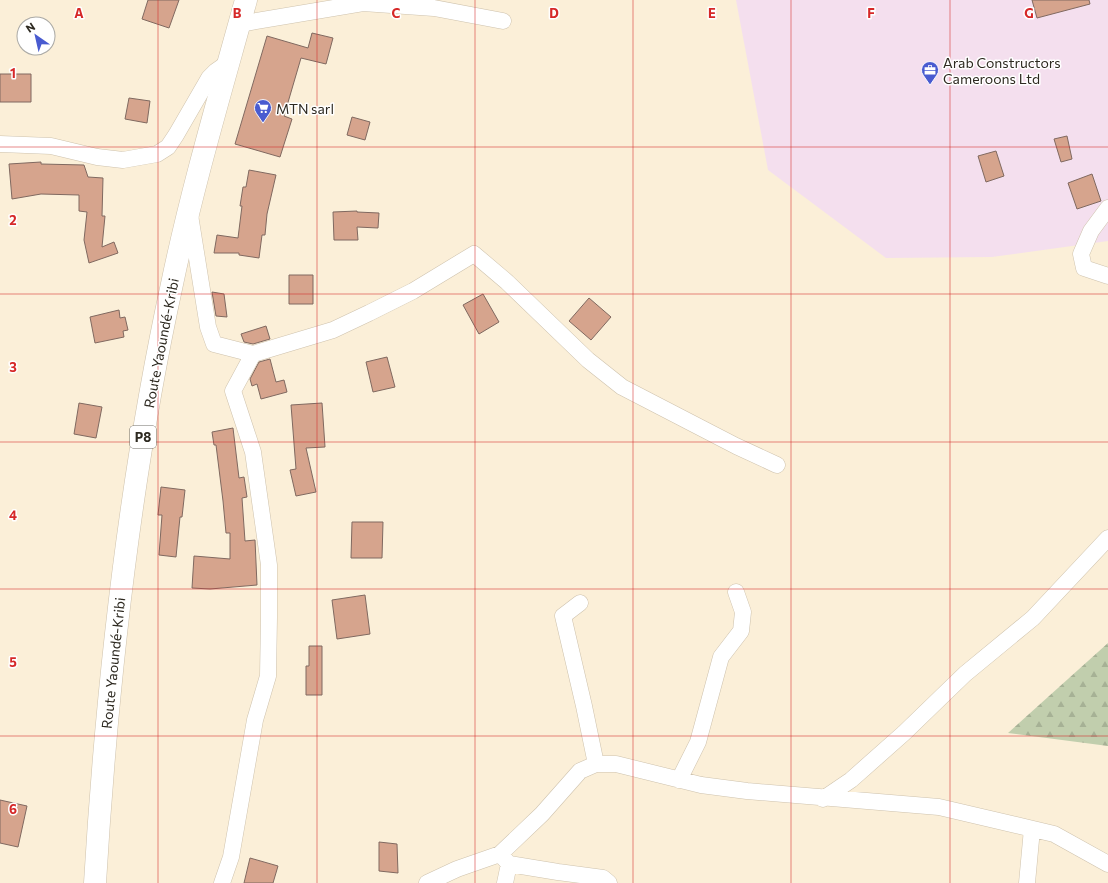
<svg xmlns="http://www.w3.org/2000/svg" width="1108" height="883" viewBox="0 0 1108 883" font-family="Commissioner,sans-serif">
  <defs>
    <pattern id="forest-firs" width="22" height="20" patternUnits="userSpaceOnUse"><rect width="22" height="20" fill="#c1cead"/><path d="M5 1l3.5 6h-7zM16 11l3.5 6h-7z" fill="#a6b195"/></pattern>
  </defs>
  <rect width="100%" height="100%" fill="#fbefd8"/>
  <path fill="#f4dfee" d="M 736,0 L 1108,0 L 1108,241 L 992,257 L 886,258 L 768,170 Z"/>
  <path fill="url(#forest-firs)" d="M 1108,643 L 1108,746 L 1008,733 Z"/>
  <path fill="#d6a48d" stroke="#806960" d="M 148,0 L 179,0 L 169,28 L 142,19 Z
    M 1032,0 L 1089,0 L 1090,4 L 1037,18 Z
    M 312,33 L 333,38 L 326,64 L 301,58 L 284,116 L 292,119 L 280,157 L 235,144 L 267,36 L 308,48 Z
    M 0,74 L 31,74 L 31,102 L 0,102 Z
    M 129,98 L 150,101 L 147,123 L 125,119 Z
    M 352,117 L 370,122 L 365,140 L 347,135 Z
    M 1067,136 L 1072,159 L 1061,162 L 1054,139 Z
    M 996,151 L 1004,176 L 986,182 L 978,156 Z
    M 41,162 L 41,164 L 84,165 L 88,177 L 103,178 L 102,216 L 105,216 L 102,247 L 114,242 L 118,253 L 89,263 L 84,240 L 87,212 L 79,211 L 79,195 L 41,194 L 12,199 L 9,164 Z
    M 249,170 L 276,175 L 267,214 L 265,235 L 262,235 L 259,258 L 239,255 L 239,253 L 214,253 L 217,235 L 238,238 L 242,206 L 240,206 L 243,187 L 246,187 Z
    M 1092,174 L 1101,201 L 1077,209 L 1068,183 Z
    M 357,211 L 357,212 L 379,213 L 378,228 L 357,227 L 358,240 L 334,240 L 333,212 Z
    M 289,275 L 313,275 L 313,304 L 289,304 Z
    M 212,292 L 224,294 L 227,317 L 216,316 Z
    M 483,294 L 499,322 L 479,334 L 463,305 Z
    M 589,298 L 611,317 L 591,340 L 569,321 Z
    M 119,310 L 120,318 L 125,317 L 128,330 L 123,331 L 124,337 L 95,343 L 90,317 Z
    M 266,326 L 270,339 L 253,344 L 244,342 L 241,334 Z
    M 387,357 L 395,387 L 373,392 L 366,362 Z
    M 270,359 L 276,382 L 284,380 L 287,392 L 261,399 L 257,384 L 252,386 L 250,379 L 259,362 Z
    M 79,403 L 102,407 L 96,438 L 74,434 Z
    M 322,403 L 325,447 L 306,448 L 316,492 L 296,496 L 290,470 L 296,469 L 291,405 Z
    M 233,428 L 239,478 L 244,477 L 247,497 L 242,498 L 245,541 L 255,540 L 257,585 L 210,589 L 192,588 L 194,556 L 230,559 L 230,533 L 226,533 L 223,501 L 216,445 L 214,445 L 212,432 Z
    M 161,487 L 185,490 L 182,517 L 180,517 L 176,557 L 159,555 L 162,515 L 158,515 Z
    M 352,522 L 383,522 L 382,558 L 351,558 Z
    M 365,595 L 370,634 L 337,639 L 332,600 Z
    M 309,646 L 322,646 L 322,695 L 306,695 L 306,666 L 309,666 Z
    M 0,800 L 27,806 L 18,847 L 0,843 Z
    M 379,842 L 397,844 L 398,873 L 379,871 Z
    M 250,858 L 278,866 L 273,883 L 244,883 Z"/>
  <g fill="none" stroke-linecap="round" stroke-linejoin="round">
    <defs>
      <path id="minor" d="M 239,24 L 363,3 L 434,8 L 503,21
        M 0,144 L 51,146 L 97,157 L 123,160 L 157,154 L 168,147 L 176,135 L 209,78 L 216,71 L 229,62
        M 1108,208 L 1091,231 L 1081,254 L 1084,268 L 1108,276
        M 190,215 L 208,327 L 214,344 L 253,354 L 333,330 L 369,313 L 413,291 L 474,254 L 507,282 L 588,360 L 622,387 L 736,446 L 777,465
        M 580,603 L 563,616 L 584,706 L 596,764
        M 679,780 L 698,742 L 721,657 L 741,631 L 743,612 L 736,592
        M 823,799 L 851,780 L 904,733 L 965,674 L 1033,618 L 1108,538
        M 502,856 L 509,864 L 505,883
        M 509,864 L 558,872 L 603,878 L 609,883
        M 222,883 L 231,857 L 255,720 L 268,676 L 269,617 L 269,565 L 253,452 L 233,391 L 253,354
        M 427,883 L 457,869 L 500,854 L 542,814 L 580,771 L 596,764 L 616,764 L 701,785 L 747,791 L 939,807 L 1054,834 L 1108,864
        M 1027,883 L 1032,829"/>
      <path id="primary" d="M 95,883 C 107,682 129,481 172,284 C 192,188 220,94 246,0"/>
    </defs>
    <use href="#minor" stroke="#cec2ad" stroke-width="17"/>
    <use href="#primary" stroke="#cec2ad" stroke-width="23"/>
    <use href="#minor" stroke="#fff" stroke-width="16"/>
    <use href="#primary" stroke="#fff" stroke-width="22"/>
  </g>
  <path fill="none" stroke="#d62828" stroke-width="1" stroke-opacity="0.55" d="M 158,0 L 158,883M 317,0 L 317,883M 475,0 L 475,883M 633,0 L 633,883M 791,0 L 791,883M 950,0 L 950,883M 0,147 L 1108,147M 0,294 L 1108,294M 0,442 L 1108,442M 0,589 L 1108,589M 0,736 L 1108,736"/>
  <defs>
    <symbol id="office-pin" viewBox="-11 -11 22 30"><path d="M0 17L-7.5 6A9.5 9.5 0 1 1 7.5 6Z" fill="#495bd0" stroke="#fff"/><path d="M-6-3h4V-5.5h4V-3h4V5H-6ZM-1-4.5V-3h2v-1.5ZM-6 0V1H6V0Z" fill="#fff"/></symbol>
    <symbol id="supermarket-pin" viewBox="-11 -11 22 30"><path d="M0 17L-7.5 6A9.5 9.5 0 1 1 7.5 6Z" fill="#495bd0" stroke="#fff"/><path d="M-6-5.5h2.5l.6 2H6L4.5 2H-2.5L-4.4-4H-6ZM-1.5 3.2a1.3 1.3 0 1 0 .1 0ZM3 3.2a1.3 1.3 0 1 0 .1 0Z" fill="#fff"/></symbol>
  </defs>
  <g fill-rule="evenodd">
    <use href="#office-pin" x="920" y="60" width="20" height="27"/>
    <use href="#supermarket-pin" x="253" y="98" width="20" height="27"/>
  </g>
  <g text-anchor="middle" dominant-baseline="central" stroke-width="3" stroke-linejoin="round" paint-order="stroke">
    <rect fill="#fff" stroke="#6d6a64" stroke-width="1" x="130" y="426" width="26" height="22" rx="3"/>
    <g font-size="13" font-weight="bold" fill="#2e2a21">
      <text x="143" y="437">P8</text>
    </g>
    <g font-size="14" fill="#2e2a21" stroke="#fff" text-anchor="start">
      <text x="943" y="62">Arab Constructors<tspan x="943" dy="16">Cameroons Ltd</tspan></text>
      <text x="276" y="108">MTN sarl</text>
    </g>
    <g font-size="14" fill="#2e2a21" stroke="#fff">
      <text transform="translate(161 343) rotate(-79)">Route Yaoundé-Kribi</text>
      <text transform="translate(113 663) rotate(-84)">Route Yaoundé-Kribi</text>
    </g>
  </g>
  <g font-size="13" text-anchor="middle" font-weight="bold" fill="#d62828" stroke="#fff" stroke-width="3" stroke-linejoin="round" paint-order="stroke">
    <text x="79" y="18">A</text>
    <text x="237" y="18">B</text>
    <text x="396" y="18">C</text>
    <text x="554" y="18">D</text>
    <text x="712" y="18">E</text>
    <text x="871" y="18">F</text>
    <text x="1029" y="18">G</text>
    <text x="13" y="78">1</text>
    <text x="13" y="225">2</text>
    <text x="13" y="372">3</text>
    <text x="13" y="520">4</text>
    <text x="13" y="667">5</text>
    <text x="13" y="814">6</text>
  </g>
  <g transform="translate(36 36) rotate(326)"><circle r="19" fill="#ffffff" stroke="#abaaa6"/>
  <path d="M0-3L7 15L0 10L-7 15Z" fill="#495bd0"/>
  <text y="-6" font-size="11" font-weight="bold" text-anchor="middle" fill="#2e2a21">N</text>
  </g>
</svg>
